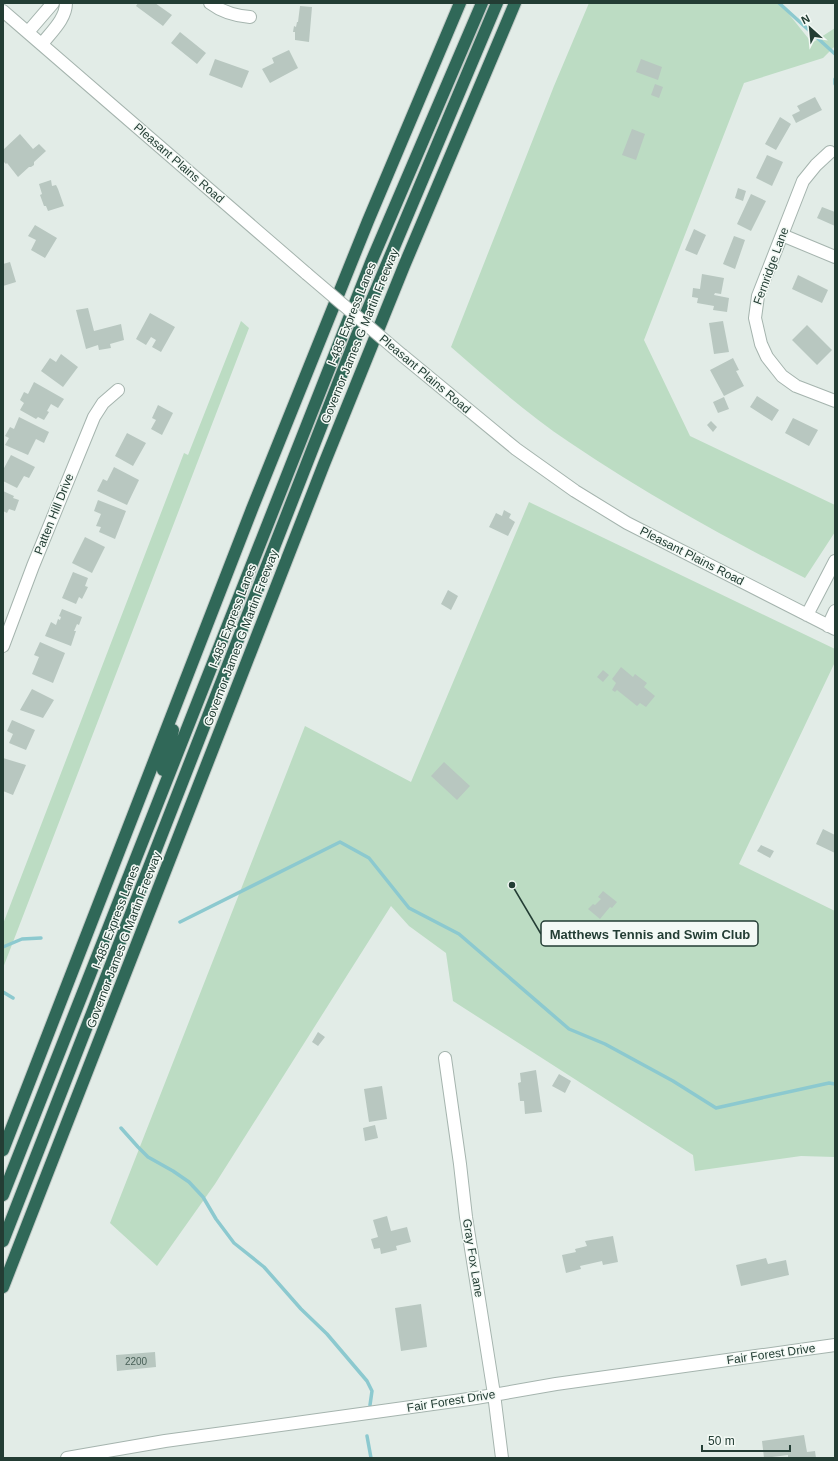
<svg xmlns="http://www.w3.org/2000/svg" width="838" height="1461" viewBox="0 0 838 1461" font-family="Arial,sans-serif">
  <rect width="100%" height="100%" fill="#e2ece7"/>
  <path fill="#bcdcc3" d="M 589,3 L 780,3 L 812,43 L 835,28 L 835,46 L 823,58 L 744,83 L 644,340 L 690,436 L 835,505 L 835,532 L 805,578 C 724,537 644,493 569,442 C 527,414 489,380 451,347 L 554,86 Z
    M 241,321 L 249,328 L 3,968 L 3,924 L 184,453 L 188,455 Z
    M 529,502 L 835,649 L 835,662 L 739,864 L 835,911 L 835,1157 L 801,1156 L 695,1171 L 693,1155 L 453,1001 L 446,953 L 409,926 L 391,906 L 215,1184 L 157,1266 L 110,1223 L 305,726 L 411,782 Z"/>
  <g fill="none" stroke-linecap="round" stroke-linejoin="round">
    <path stroke="#8cc9cf" stroke-width="3.5" d="M 779,3 L 835,54
      M 835,79 L 835,84
      M 180,922 L 340,842 L 369,858 L 409,908 L 459,934 L 569,1029 L 605,1044 L 673,1081 L 716,1108 L 829,1083 L 835,1084
      M 3,947 L 22,939 L 41,938
      M 3,992 L 13,998
      M 121,1128 L 138,1147 L 148,1157 L 173,1171 L 189,1182 L 203,1197 L 216,1219 L 234,1243 L 264,1267 L 301,1309 L 327,1334 L 367,1381 L 372,1391 L 370,1405
      M 367,1436 L 371,1458"/>
  </g>
  <path fill="#b8c7c0" d="M 138,3 L 155,3 L 172,15 L 163,26 L 136,6 Z
    M 300,6 L 312,7 L 309,42 L 295,40 L 295,32 L 293,32 L 294,26 L 296,27 L 297,22 L 298,22 Z
    M 180,32 L 206,53 L 197,64 L 171,43 Z
    M 289,50 L 298,68 L 270,83 L 262,69 L 274,63 L 272,58 Z
    M 215,59 L 249,71 L 242,88 L 209,75 Z
    M 641,59 L 662,67 L 658,80 L 636,72 Z
    M 655,84 L 663,87 L 659,98 L 651,95 Z
    M 815,97 L 822,110 L 796,123 L 792,115 L 800,111 L 797,106 Z
    M 780,117 L 791,124 L 776,150 L 765,144 Z
    M 632,129 L 645,134 L 636,160 L 622,155 Z
    M 20,134 L 33,149 L 39,144 L 46,151 L 34,162 L 34,165 L 31,167 L 29,167 L 18,177 L 7,163 L 6,164 L 3,161 L 3,150 Z
    M 767,155 L 783,162 L 772,186 L 756,178 Z
    M 51,180 L 52,186 L 56,185 L 58,189 L 64,206 L 48,211 L 46,206 L 44,206 L 40,195 L 42,194 L 39,184 Z
    M 738,188 L 746,191 L 743,201 L 735,198 Z
    M 751,194 L 766,201 L 751,231 L 737,224 Z
    M 822,207 L 835,212 L 835,226 L 817,218 Z
    M 35,225 L 57,238 L 45,258 L 31,250 L 36,240 L 28,236 Z
    M 694,229 L 706,235 L 697,255 L 685,250 Z
    M 734,236 L 745,240 L 735,269 L 723,264 Z
    M 10,262 L 16,282 L 3,286 L 3,264 Z
    M 702,274 L 724,278 L 721,294 L 715,293 L 714,295 L 729,298 L 727,312 L 713,310 L 714,306 L 697,303 L 698,298 L 692,297 L 693,288 L 700,289 Z
    M 798,275 L 828,290 L 822,303 L 792,289 Z
    M 88,308 L 94,331 L 121,324 L 124,340 L 110,344 L 111,348 L 99,350 L 98,345 L 86,349 L 76,310 Z
    M 150,313 L 175,327 L 161,352 L 152,347 L 156,340 L 151,337 L 146,345 L 136,339 Z
    M 723,321 L 729,352 L 714,354 L 709,323 Z
    M 807,325 L 832,350 L 817,365 L 792,340 Z
    M 61,354 L 78,367 L 63,387 L 41,371 L 50,358 L 56,362 Z
    M 733,358 L 739,370 L 736,371 L 744,386 L 724,396 L 710,370 Z
    M 34,382 L 64,399 L 58,408 L 51,404 L 47,411 L 49,412 L 44,420 L 38,417 L 36,419 L 20,410 L 24,403 L 20,400 L 24,392 L 28,394 Z
    M 757,396 L 779,410 L 772,421 L 750,407 Z
    M 724,397 L 729,409 L 718,413 L 713,402 Z
    M 158,405 L 173,413 L 162,435 L 151,429 L 156,420 L 152,418 Z
    M 19,417 L 49,432 L 44,443 L 36,439 L 28,455 L 5,445 L 9,438 L 5,436 L 10,427 L 14,429 Z
    M 793,418 L 818,430 L 809,446 L 785,433 Z
    M 711,421 L 717,427 L 713,432 L 707,425 Z
    M 127,433 L 146,443 L 133,466 L 115,456 Z
    M 11,455 L 35,467 L 29,478 L 24,476 L 17,488 L 3,481 L 3,470 Z
    M 114,467 L 139,480 L 127,505 L 97,491 L 103,479 L 107,481 Z
    M 3,491 L 14,496 L 13,498 L 19,500 L 15,511 L 9,509 L 7,513 L 3,511 Z
    M 98,500 L 126,511 L 115,539 L 99,532 L 101,527 L 96,526 L 101,514 L 94,511 Z
    M 504,510 L 511,514 L 509,518 L 515,522 L 508,536 L 489,527 L 496,513 L 502,516 Z
    M 85,537 L 105,547 L 92,573 L 72,563 Z
    M 73,572 L 88,578 L 85,586 L 88,587 L 82,599 L 79,597 L 76,604 L 62,598 Z
    M 448,590 L 458,596 L 451,610 L 441,604 Z
    M 62,609 L 82,617 L 79,625 L 77,624 L 74,631 L 76,631 L 71,646 L 45,636 L 51,622 L 56,625 L 58,619 L 60,620 L 61,617 L 59,616 Z
    M 40,642 L 65,653 L 53,683 L 32,674 L 39,657 L 34,655 Z
    M 621,667 L 633,677 L 635,674 L 647,683 L 644,687 L 655,696 L 646,707 L 640,703 L 637,706 L 617,690 L 615,692 L 612,690 L 616,683 L 612,679 Z
    M 603,670 L 609,675 L 603,682 L 597,677 Z
    M 32,689 L 54,700 L 43,718 L 20,710 Z
    M 12,720 L 35,730 L 26,750 L 9,743 L 13,734 L 7,731 Z
    M 3,758 L 26,765 L 13,795 L 3,791 Z
    M 444,762 L 470,786 L 457,800 L 431,776 Z
    M 823,829 L 835,835 L 835,853 L 816,844 Z
    M 761,845 L 774,851 L 770,858 L 757,851 Z
    M 603,891 L 617,902 L 612,908 L 610,907 L 600,919 L 588,909 L 593,904 L 595,905 L 601,899 L 598,897 Z
    M 318,1032 L 325,1037 L 318,1046 L 312,1042 Z
    M 536,1070 L 542,1112 L 525,1114 L 524,1101 L 520,1101 L 518,1083 L 521,1082 L 520,1073 Z
    M 559,1074 L 571,1081 L 565,1093 L 552,1086 Z
    M 382,1086 L 387,1119 L 369,1122 L 364,1089 Z
    M 375,1125 L 378,1138 L 365,1141 L 363,1128 Z
    M 387,1216 L 391,1231 L 407,1227 L 411,1242 L 396,1246 L 397,1250 L 381,1254 L 380,1248 L 374,1249 L 371,1239 L 378,1237 L 373,1220 Z
    M 613,1236 L 618,1262 L 603,1265 L 602,1261 L 580,1266 L 581,1269 L 566,1273 L 562,1255 L 576,1252 L 575,1249 L 587,1246 L 585,1241 Z
    M 766,1258 L 768,1264 L 786,1260 L 789,1275 L 741,1286 L 736,1265 Z
    M 421,1304 L 427,1347 L 401,1351 L 395,1308 Z
    M 155,1352 L 156,1367 L 117,1371 L 116,1355 Z
    M 804,1435 L 807,1452 L 815,1451 L 816,1458 L 788,1458 L 788,1455 L 764,1458 L 762,1441 Z"/>
  <g fill="none" stroke-linecap="round" stroke-linejoin="round">
    <defs>
      <path id="minor" d="M 210,3 C 222,12 236,16 250,17
        M 3,11 L 307,274
        M 28,32 L 53,3
        M 42,44 C 51,32 66,19 66,3
        M 830,152 L 816,165 L 803,181 L 758,296 L 755,318 L 761,344 L 767,357 L 782,376 L 796,386 L 835,401
        M 782,235 L 835,257
        M 402,355 L 516,449 L 575,491 L 627,523 L 835,629
        M 807,615 L 835,561
        M 828,626 L 835,611
        M 3,646 L 33,566 L 94,417 L 103,403 L 118,390
        M 445,1058 L 460,1164 L 466,1217 L 494,1394 L 502,1458
        M 67,1458 L 165,1441 L 368,1413 L 476,1398 L 556,1384 L 835,1345"/>
      <path id="highway" d="M 163,770 L 173,730
        M 3,1150 L 252,509 L 368,221 L 460,3
        M 3,1195 L 372,260 L 482,3
        M 3,1241 L 357,335 L 497,3
        M 3,1287 L 324,464 L 404,266 L 515,3"/>
    </defs>
    <use href="#minor" stroke="#a5b4ae" stroke-width="14"/>
    <use href="#highway" stroke="#c1c9c6" stroke-width="14"/>
    <use href="#minor" stroke="#fff" stroke-width="12"/>
    <use href="#highway" stroke="#306858" stroke-width="12"/>
    <defs>
      <path id="minor-bridge" d="M 307,274 L 402,355"/>
    </defs>
    <use href="#minor-bridge" stroke="#a5b4ae" stroke-width="14" stroke-linecap="butt"/>
    <use href="#minor-bridge" stroke="#fff" stroke-width="12"/>
  </g>
  <g text-anchor="middle" dominant-baseline="central" stroke-width="3" stroke-linejoin="round" paint-order="stroke">
    <g font-size="10" fill="#486057">
      <text x="136" y="1361">2200</text>
    </g>
    <g font-size="12" fill="#233d34" stroke="#f3f9f5">
      <text transform="translate(179 163) rotate(41)">Pleasant Plains Road</text>
      <text transform="translate(771 266) rotate(-70)">Fernridge Lane</text>
      <text transform="translate(352 314) rotate(-68)">I-485 Express Lanes</text>
      <text transform="translate(360 336) rotate(-68)">Governor James G Martin Freeway</text>
      <text transform="translate(425 374) rotate(40)">Pleasant Plains Road</text>
      <text transform="translate(54 514) rotate(-68)">Patten Hill Drive</text>
      <text transform="translate(692 556) rotate(27)">Pleasant Plains Road</text>
      <text transform="translate(233 616) rotate(-69)">I-485 Express Lanes</text>
      <text transform="translate(241 638) rotate(-69)">Governor James G Martin Freeway</text>
      <text transform="translate(116 917) rotate(-69)">I-485 Express Lanes</text>
      <text transform="translate(124 940) rotate(-69)">Governor James G Martin Freeway</text>
      <text transform="translate(473 1258) rotate(81)">Gray Fox Lane</text>
      <text transform="translate(771 1354) rotate(-8)">Fair Forest Drive</text>
      <text transform="translate(451 1401) rotate(-9)">Fair Forest Drive</text>
    </g>
  </g>
  <path fill="none" stroke="#233d34" stroke-width="1.5" d="M512 885L541 934"/>
  <circle fill="#233d34" stroke="#f3f9f5" stroke-width="1.5" cx="512" cy="885" r="4"/>
  <rect fill="#f3f9f5" stroke="#233d34" stroke-width="1.5" x="541" y="921" width="217" height="25" rx="4"/>
  <g font-size="13" text-anchor="middle" font-weight="bold" fill="#233d34">
    <text x="650" y="939">Matthews Tennis and Swim Club</text>
  </g>
  <rect width="838" height="1461" fill="none" stroke="#233d34" stroke-width="8"/>
  <g transform="translate(810 28) rotate(333)" stroke="#f3f9f5" stroke-width="3" paint-order="stroke">
  <path d="M0-3L7 15L0 10L-7 15Z" fill="#233d34"/>
  <text y="-6" font-size="11" font-weight="bold" text-anchor="middle" fill="#233d34">N</text>
  </g>
  <path d="M702 1445v6h88v-6" fill="none" stroke="#233d34" stroke-width="2"/>
  <text x="708" y="1445" font-size="12" fill="#233d34" stroke="#f3f9f5" stroke-width="3" paint-order="stroke">50 m</text>
</svg>
